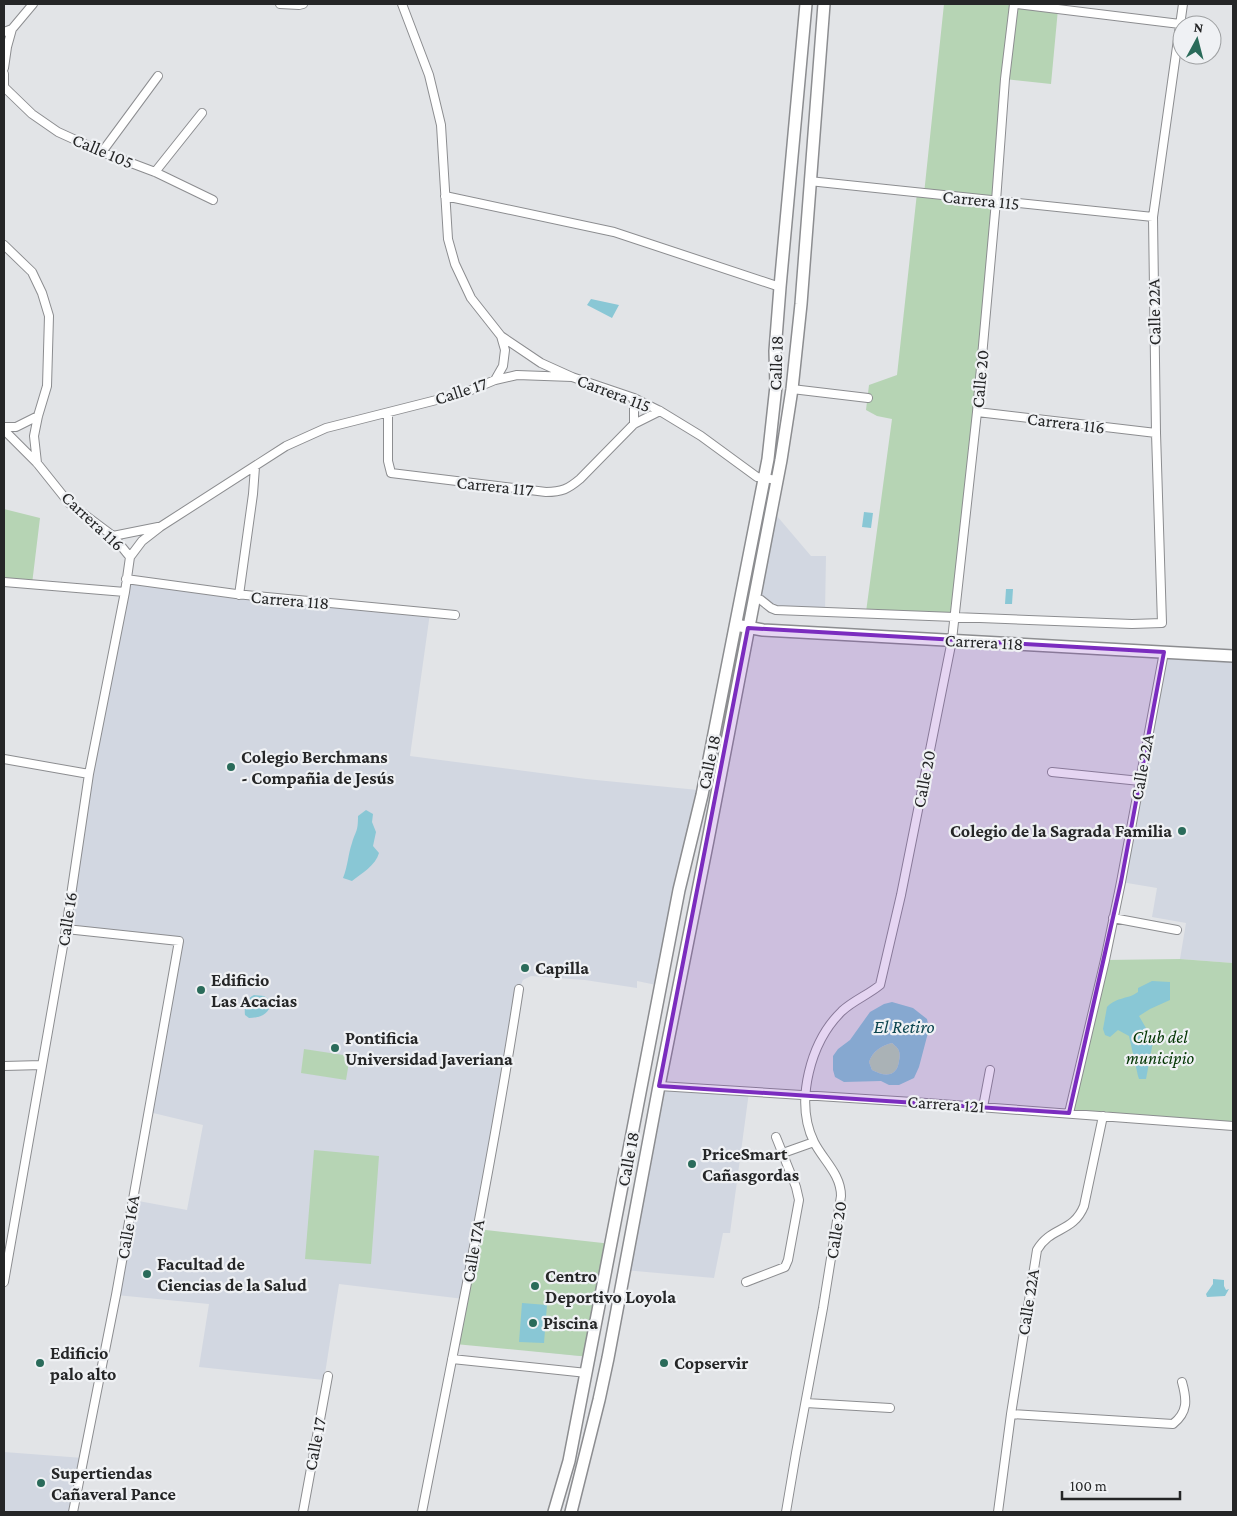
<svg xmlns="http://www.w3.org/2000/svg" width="1237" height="1516" viewBox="0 0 1237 1516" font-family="'Crimson Pro',serif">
  <rect width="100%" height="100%" fill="#e2e4e7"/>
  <path fill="#d2d7e1" d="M 771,509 L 811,556 L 826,556 L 825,612 L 771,608 L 756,591 Z
    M 126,579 L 430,613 L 410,756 L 586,779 L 698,790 L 661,986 L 637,981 L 637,988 L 585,980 L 531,976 L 523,980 L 519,989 L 477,1229 L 590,1357 L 533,1351 L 464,1299 L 339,1284 L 324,1380 L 199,1367 L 209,1304 L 116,1295 L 133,1200 L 187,1210 L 203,1125 L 149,1112 L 179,941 L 66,929 Z
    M 1164,652 L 1233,656 L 1233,963 L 1180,959 L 1186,923 L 1152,917 L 1157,888 L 1121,882 Z
    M 659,1086 L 749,1092 L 730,1233 L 723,1233 L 714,1278 L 624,1270 Z
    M 4,1452 L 83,1458 L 73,1512 L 4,1512 Z"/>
  <path fill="#b6d4b4" d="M 944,4 L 1017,4 L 1058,9 L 1051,84 L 1005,79 L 955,617 L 866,612 L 892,419 L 877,416 L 866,410 L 869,385 L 897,375 L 917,193 L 924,194 Z
    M 4,509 L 40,518 L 32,584 L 4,582 Z
    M 1180,959 L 1233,963 L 1233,1126 L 1069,1113 L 1105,960 Z
    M 892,1043 C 894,1045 896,1046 898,1049 C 900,1052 900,1057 899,1061 C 897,1077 885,1077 872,1070 L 869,1062 C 872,1052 882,1045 892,1043 Z
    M 304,1049 L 350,1056 L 346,1080 L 301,1073 Z
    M 314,1150 L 379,1156 L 371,1264 L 305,1259 Z
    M 477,1229 L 612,1244 L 590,1357 L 455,1344 Z"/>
  <path fill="#89c7d5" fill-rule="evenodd" d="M 591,299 L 619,305 L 612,318 L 587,305 Z
    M 864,512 L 873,513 L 871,528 L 862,527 Z
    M 1006,589 L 1013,589 L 1012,604 L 1005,604 Z
    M 366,810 L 373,814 L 372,822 L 376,832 L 373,846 L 379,853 C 376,865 361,874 352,881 L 343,878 C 348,866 348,854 352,843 C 356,830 358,832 358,816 Z
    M 1152,981 L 1170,982 L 1170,1000 L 1150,1009 L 1139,1016 L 1150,1035 L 1153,1042 L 1146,1079 L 1139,1079 L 1138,1076 L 1129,1036 L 1118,1030 L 1110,1037 L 1105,1035 L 1103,1029 L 1107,1007 C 1118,996 1127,1000 1138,992 L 1138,988 Z
    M 254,995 L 264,996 L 270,1000 C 272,1013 261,1018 249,1018 L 245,1015 C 244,1006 246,999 254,995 Z
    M 892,1002 L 913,1008 L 927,1019 L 929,1029 L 919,1067 L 914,1078 L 899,1085 L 889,1085 L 881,1081 L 844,1082 L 835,1077 L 833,1070 L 833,1056 L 838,1049 L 850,1040 L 870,1012 L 884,1004 ZM 892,1043 C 894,1045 896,1046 898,1049 C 900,1052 900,1057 899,1061 C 897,1077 885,1077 872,1070 L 869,1062 C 872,1052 882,1045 892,1043 Z
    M 1213,1279 L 1224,1280 L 1224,1286 L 1226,1290 L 1229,1289 L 1225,1296 L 1207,1297 L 1206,1294 L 1213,1284 Z
    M 522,1303 L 547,1305 L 544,1343 L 519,1342 Z"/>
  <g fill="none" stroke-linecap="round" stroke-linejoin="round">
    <defs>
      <path id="street" d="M 280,4 L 299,5 L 303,4
        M 402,4 L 429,75 L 441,125 L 448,239 L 455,264 L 471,298 L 501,336 L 505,350 L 503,366 L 495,380
        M 1017,4 L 1180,24
        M 4,32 L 12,29 L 33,4
        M 4,68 L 7,47 L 12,29
        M 4,74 L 4,87
        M 4,87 L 32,114 L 58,132 L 102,152 L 155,172 L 213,200
        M 102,152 L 158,76
        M 155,172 L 202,113
        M 809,181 L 1153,217
        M 445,196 L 614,232 L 780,287
        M 4,245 L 32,272 L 42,293 L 49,316 L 47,386 L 38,416 L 34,436 L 37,463
        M 501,336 L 541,363 L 572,377 L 634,398 L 660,411 L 701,436 L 757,477 L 777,480
        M 792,389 L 868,398
        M 977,412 L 1156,433
        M 388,413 L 388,461 L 391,473 L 546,492 C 562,492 568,489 580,479 L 634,424 L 660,411
        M 634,424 L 634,398
        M 4,427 L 16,427 L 38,416
        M 4,430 L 37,463 L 69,503 L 113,536 L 130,557
        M 113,536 L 158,527
        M 130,557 L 142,541 L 160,527 L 286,446 L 326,428 L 464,393 L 495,380 L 517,375 L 572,377
        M 126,579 L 236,594 L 455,615
        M 4,582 L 125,592
        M 239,595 L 253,494 L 255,467
        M 761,600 L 771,608 L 776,610 L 1132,624 L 1162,623 L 1156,433 L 1153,217 L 1183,4
        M 4,759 L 89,774
        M 1052,772 L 1140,781
        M 1113,918 L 1177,930
        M 66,929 L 179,941 L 116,1295 L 73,1512
        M 4,1066 L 42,1065
        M 659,1086 L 913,1102 L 1233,1126
        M 983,1107 L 990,1070
        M 1069,1113 L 1105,960 L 1121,882 L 1164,652
        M 783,1153 L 814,1142
        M 4,1282 L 66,929 L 89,774 L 125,592 L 130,557
        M 746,1282 L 785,1267 L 788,1260 L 799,1200 L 796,1187 L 776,1137
        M 452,1359 L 587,1373
        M 806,1403 L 890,1408
        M 1011,1414 L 1173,1424 C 1188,1412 1187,1400 1182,1382
        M 303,1512 L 328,1376
        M 422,1512 C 456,1338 492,1165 519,989
        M 786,1512 L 796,1453 L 823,1308 L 841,1196 C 841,1174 823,1160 814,1142 C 794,1101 811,1041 842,1011 C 854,1000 868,995 880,985 L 901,895 L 952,640 L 977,412 L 996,201 L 1005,79 L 1014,4
        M 998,1512 L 1011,1414 L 1037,1250 C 1051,1226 1073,1233 1084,1206 L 1103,1116"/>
      <path id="secondary" d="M 741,626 L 763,630 L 1233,656
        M 554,1512 L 569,1461 L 679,890 L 702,795 L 768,459 L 776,386 L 775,351 L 780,287 L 806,4
        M 571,1512 L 599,1400 L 608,1358 L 659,1086 L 708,840 L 781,460 L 792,389 L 801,304 L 824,4"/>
    </defs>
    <use href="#street" stroke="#8c8d90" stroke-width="10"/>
    <use href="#secondary" stroke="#8c8d90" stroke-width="14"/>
    <use href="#street" stroke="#fff" stroke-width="8"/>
    <use href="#secondary" stroke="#fff" stroke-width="11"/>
  </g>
  <path fill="#7b2cbf" fill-opacity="0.2" stroke="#7b2cbf" stroke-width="4" stroke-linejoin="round" d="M 748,628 L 1164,652 L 1121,882 L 1069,1113 L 659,1086 Z"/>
  <g fill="#2a6b5a" stroke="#eff1f4" stroke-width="2">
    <circle cx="231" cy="767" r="5"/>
    <circle cx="1182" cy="831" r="5"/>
    <circle cx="525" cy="968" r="5"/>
    <circle cx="201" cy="990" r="5"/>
    <circle cx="335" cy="1048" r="5"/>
    <circle cx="692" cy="1164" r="5"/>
    <circle cx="147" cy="1274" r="5"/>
    <circle cx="535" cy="1286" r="5"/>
    <circle cx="533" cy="1323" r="5"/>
    <circle cx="40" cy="1363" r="5"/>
    <circle cx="664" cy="1363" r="5"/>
    <circle cx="41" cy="1483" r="5"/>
  </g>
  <g text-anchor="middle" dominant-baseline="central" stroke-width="4.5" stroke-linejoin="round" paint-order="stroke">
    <g font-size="18" fill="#252627" stroke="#eff1f4">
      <text transform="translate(103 151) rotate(23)">Calle 105</text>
      <text transform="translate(981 200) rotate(6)">Carrera 115</text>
      <text transform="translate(1154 312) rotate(-91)">Calle 22A</text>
      <text transform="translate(776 363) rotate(-88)">Calle 18</text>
      <text transform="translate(980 379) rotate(-85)">Calle 20</text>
      <text transform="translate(461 391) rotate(-18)">Calle 17</text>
      <text transform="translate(614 393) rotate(21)">Carrera 115</text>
      <text transform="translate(1066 423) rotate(7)">Carrera 116</text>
      <text transform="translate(495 486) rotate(6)">Carrera 117</text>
      <text transform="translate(93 521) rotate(43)">Carrera 116</text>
      <text transform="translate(290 600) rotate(5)">Carrera 118</text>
      <text transform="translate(984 642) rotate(3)">Carrera 118</text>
      <text transform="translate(709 762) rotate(-78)">Calle 18</text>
      <text transform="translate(1142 767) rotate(-80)">Calle 22A</text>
      <text transform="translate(924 779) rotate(-79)">Calle 20</text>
      <text transform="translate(67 919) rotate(-81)">Calle 16</text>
      <text transform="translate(946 1104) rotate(4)">Carrera 121</text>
      <text transform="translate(628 1159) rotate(-79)">Calle 18</text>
      <text transform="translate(128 1227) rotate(-80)">Calle 16A</text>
      <text transform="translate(836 1230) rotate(-81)">Calle 20</text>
      <text transform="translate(473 1251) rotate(-80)">Calle 17A</text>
      <text transform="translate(1028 1302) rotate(-81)">Calle 22A</text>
      <text transform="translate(315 1444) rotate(-79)">Calle 17</text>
    </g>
    <g font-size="18" font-weight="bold" fill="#252627" stroke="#eff1f4" text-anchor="start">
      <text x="241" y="757">Colegio Berchmans<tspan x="241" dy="21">- Compañia de Jesús</tspan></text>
      <text x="1172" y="831" text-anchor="end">Colegio de la Sagrada Familia</text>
      <text x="535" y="968">Capilla</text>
      <text x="211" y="980">Edificio<tspan x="211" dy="21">Las Acacias</tspan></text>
      <text x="345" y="1038">Pontificia<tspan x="345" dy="21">Universidad Javeriana</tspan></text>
      <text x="702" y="1154">PriceSmart<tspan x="702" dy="21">Cañasgordas</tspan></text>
      <text x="157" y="1264">Facultad de<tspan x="157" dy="21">Ciencias de la Salud</tspan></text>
      <text x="545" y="1276">Centro<tspan x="545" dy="21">Deportivo Loyola</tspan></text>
      <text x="543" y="1323">Piscina</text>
      <text x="50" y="1353">Edificio<tspan x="50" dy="21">palo alto</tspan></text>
      <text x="674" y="1363">Copservir</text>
      <text x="51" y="1473">Supertiendas<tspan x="51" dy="21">Cañaveral Pance</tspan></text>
    </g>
    <g font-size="18" font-style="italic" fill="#003401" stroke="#eff1f4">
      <text x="1160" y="1037">Club del<tspan x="1160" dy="21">municipio</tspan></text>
    </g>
    <g font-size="19" font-style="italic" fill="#0c454f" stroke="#eff1f4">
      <text x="904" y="1026">El Retiro</text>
    </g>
  </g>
  <rect width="1237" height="1516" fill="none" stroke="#252627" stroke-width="10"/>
  <g transform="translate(1197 40) rotate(7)"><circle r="24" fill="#eff1f4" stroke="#9ea0a2"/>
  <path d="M0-4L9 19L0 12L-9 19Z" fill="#2a6b5a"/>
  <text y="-8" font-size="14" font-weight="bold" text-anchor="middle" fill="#252627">N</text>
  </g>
  <path d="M1062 1491v8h118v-8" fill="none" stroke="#252627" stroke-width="2.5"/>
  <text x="1070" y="1491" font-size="15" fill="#252627" stroke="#eff1f4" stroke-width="4" paint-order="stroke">100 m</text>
</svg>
